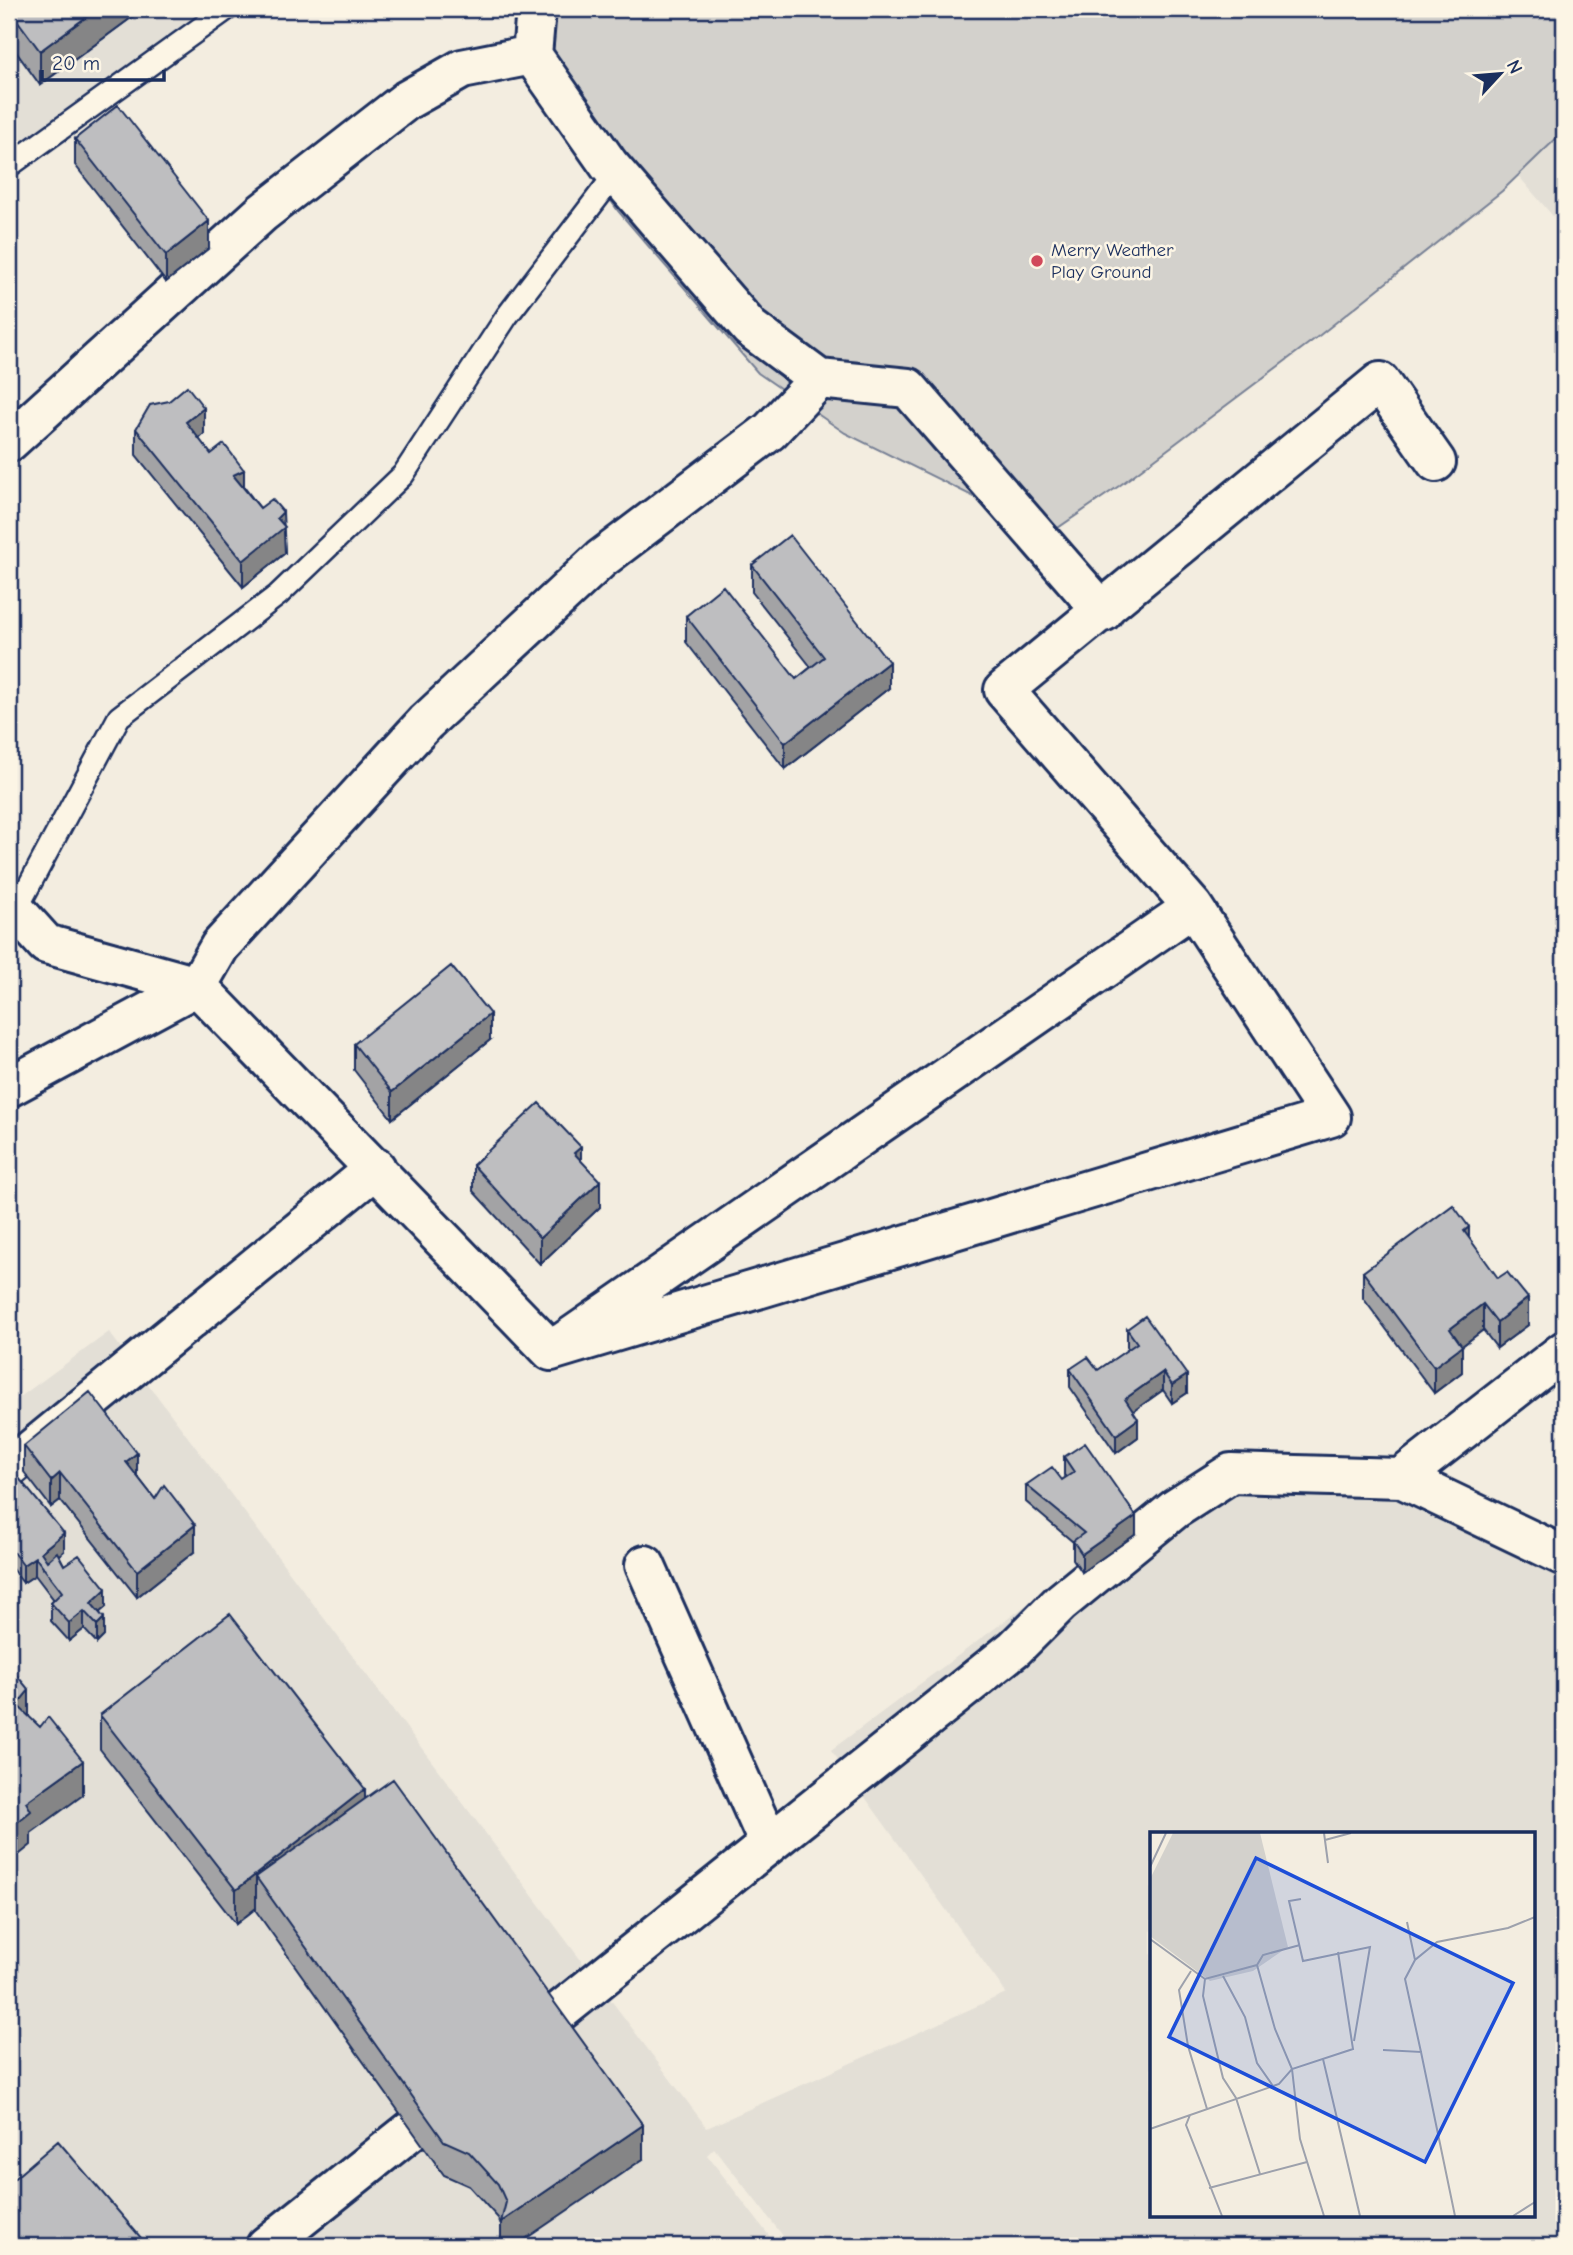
<svg xmlns="http://www.w3.org/2000/svg" width="1573" height="2255" viewBox="0 0 1573 2255" font-family="'Comic Neue',sans-serif">
  <rect width="100%" height="100%" fill="#f3ede0"/>
  <filter id="ink" filterUnits="userSpaceOnUse"><feTurbulence type="fractalNoise" baseFrequency=".0143" numOctaves="2"/><feDisplacementMap in="SourceGraphic" scale="14" xChannelSelector="R" yChannelSelector="G"/><feConvolveMatrix kernelMatrix="1 2 1 2 8 2 1 2 1" color-interpolation-filters="sRGB"/></filter>
  <g filter="url(#ink)">
    <path fill="#e3dfd6" fill-rule="evenodd" d="M 9,9 L 216,9 L 9,157 Z
      M 1564,77 L 1564,229 L 1493,146 Z
      M 109,1332 L 707,2128 L 1006,1993 L 831,1750 L 1056,1583 L 1241,1455 L 1397,1458 L 1564,1538 L 1564,2246 L 791,2246 L 714,2148 L 707,2155 L 777,2246 L 9,2246 L 9,1405 ZM 1151,1833 L 1533,1833 L 1533,2215 L 1151,2215 Z"/>
    <path fill="#d3d1cc" stroke="#778095" stroke-width="2" d="M 553,9 L 1564,9 L 1564,131 L 1502,191 L 1320,335 L 1119,486 L 1049,534 L 845,433 L 758,373 L 618,211 L 541,100 Z"/>
    <g fill="none" stroke-linecap="round" stroke-linejoin="round">
      <defs>
        <path id="lane" d="M 9,166 L 227,9
          M 16,910 L 119,717 L 278,595 L 403,475 L 507,316 L 617,172"/>
        <path id="street" d="M 819,379 L 908,388 L 1103,612
          M 9,442 L 262,213 L 407,100 L 462,69 L 532,55
          M 9,903 L 46,944 L 197,986 L 551,1351 L 1193,907
          M 9,1087 L 197,986 L 220,946 L 426,722 L 601,559 L 770,431 L 819,379 L 750,328 L 609,165 L 532,55 L 536,9
          M 551,1351 L 1331,1117 L 1193,907 L 1004,690 L 1380,382 L 1436,462
          M 9,1468 L 376,1168
          M 1401,1478 L 1564,1351
          M 645,1565 L 769,1844 L 1015,1648 L 1060,1603 L 1175,1509 L 1231,1473 L 1401,1478 L 1564,1556
          M 519,2044 L 769,1844
          M 266,2246 L 453,2097"/>
      </defs>
      <use href="#lane" stroke="#1b2f5e" stroke-width="26"/>
      <use href="#street" stroke="#1b2f5e" stroke-width="44"/>
      <use href="#lane" stroke="#fcf5e5" stroke-width="21"/>
      <use href="#street" stroke="#fcf5e5" stroke-width="38"/>
    </g>
    <path fill="#a3a3a5" stroke="#1b2f5e" stroke-width="2" d="M 9,9 L 135,9 L 135,15 L 40,85 L 9,42 Z
      M 75,139 L 209,248 L 166,282 L 75,165 Z
      M 136,429 L 204,434 L 199,439 L 211,454 L 244,487 L 260,508 L 283,526 L 285,553 L 243,587 L 136,455 Z
      M 752,565 L 889,688 L 785,769 L 686,642 L 686,616 L 796,679 L 811,667 L 752,592 Z
      M 490,1040 L 392,1119 L 354,1070 L 354,1044 Z
      M 581,1161 L 600,1207 L 540,1264 L 473,1191 L 473,1165 Z
      M 1469,1238 L 1528,1325 L 1497,1348 L 1483,1330 L 1462,1346 L 1462,1372 L 1434,1393 L 1363,1298 L 1363,1272 Z
      M 1127,1329 L 1187,1393 L 1172,1403 L 1163,1390 L 1133,1411 L 1138,1437 L 1116,1453 L 1070,1387 L 1070,1369 L 1098,1370 L 1129,1349 L 1127,1347 Z
      M 24,1446 L 137,1476 L 195,1551 L 137,1597 L 60,1500 L 51,1507 L 24,1472 Z
      M 1064,1457 L 1136,1534 L 1082,1572 L 1073,1559 L 1073,1542 L 1026,1502 L 1026,1485 L 1062,1480 L 1066,1477 L 1064,1475 Z
      M 9,1466 L 64,1551 L 59,1555 L 64,1565 L 106,1607 L 100,1612 L 104,1636 L 97,1643 L 84,1629 L 69,1641 L 51,1621 L 51,1603 L 54,1600 L 35,1575 L 23,1583 L 9,1565 Z
      M 100,1715 L 365,1799 L 643,2159 L 501,2246 L 501,2224 L 498,2218 L 469,2186 L 444,2175 L 256,1911 L 256,1908 L 236,1924 L 100,1749 Z"/>
    <path fill="#858586" stroke="#1b2f5e" stroke-width="2" d="M 97,9 L 135,9 L 135,15 L 40,85 L 40,51 Z
      M 209,221 L 209,248 L 166,282 L 166,255 Z
      M 204,408 L 204,434 L 186,449 L 186,422 Z
      M 244,470 L 244,496 L 233,475 Z
      M 283,512 L 285,553 L 243,587 L 243,561 L 277,518 Z
      M 889,662 L 889,688 L 785,769 L 785,743 Z
      M 490,1014 L 490,1040 L 392,1119 L 392,1092 Z
      M 581,1147 L 581,1173 L 574,1153 Z
      M 600,1181 L 600,1207 L 540,1264 L 540,1238 Z
      M 1469,1227 L 1469,1254 L 1464,1231 Z
      M 1528,1298 L 1528,1325 L 1497,1348 L 1497,1322 Z
      M 1483,1304 L 1483,1330 L 1462,1346 L 1462,1372 L 1434,1393 L 1434,1367 L 1450,1329 Z
      M 1163,1372 L 1163,1390 L 1125,1417 L 1125,1399 Z
      M 1187,1375 L 1187,1393 L 1172,1403 L 1172,1385 Z
      M 1138,1419 L 1138,1437 L 1116,1453 L 1116,1435 Z
      M 137,1453 L 137,1479 L 126,1462 Z
      M 60,1473 L 60,1500 L 51,1507 L 51,1481 Z
      M 1136,1516 L 1136,1534 L 1082,1572 L 1082,1554 Z
      M 195,1525 L 195,1551 L 137,1597 L 137,1571 Z
      M 64,1533 L 64,1551 L 43,1568 L 41,1552 Z
      M 35,1557 L 35,1575 L 23,1583 L 23,1565 Z
      M 106,1589 L 106,1607 L 92,1619 L 91,1603 Z
      M 84,1611 L 84,1629 L 69,1641 L 69,1623 Z
      M 104,1618 L 104,1636 L 97,1643 L 97,1625 Z
      M 29,1690 L 29,1724 L 17,1705 Z
      M 83,1761 L 83,1795 L 31,1833 L 31,1845 L 9,1863 L 9,1829 L 26,1802 Z
      M 365,1789 L 365,1823 L 256,1877 L 256,1908 L 236,1924 L 236,1890 Z
      M 643,2125 L 643,2159 L 515,2246 L 501,2246 L 501,2222 Z"/>
    <path fill="#bebec0" stroke="#1b2f5e" stroke-width="2" d="M 9,9 L 97,9 L 40,51 Z
      M 118,105 L 209,221 L 166,255 L 75,139 Z
      M 187,386 L 204,408 L 186,422 L 211,454 L 224,444 L 244,470 L 233,475 L 260,508 L 272,499 L 283,512 L 277,518 L 285,527 L 243,561 L 136,429 L 150,405 L 169,401 Z
      M 790,535 L 889,662 L 785,743 L 686,616 L 723,586 L 796,679 L 824,657 L 752,565 Z
      M 451,966 L 490,1014 L 392,1092 L 354,1044 Z
      M 539,1103 L 581,1147 L 574,1153 L 600,1181 L 540,1238 L 473,1165 Z
      M 1453,1205 L 1469,1227 L 1464,1231 L 1498,1278 L 1507,1272 L 1528,1298 L 1497,1322 L 1483,1304 L 1450,1329 L 1462,1346 L 1434,1367 L 1363,1272 Z
      M 1145,1316 L 1187,1375 L 1172,1385 L 1163,1372 L 1125,1399 L 1138,1419 L 1116,1435 L 1070,1369 L 1088,1357 L 1098,1370 L 1137,1343 L 1127,1329 Z
      M 90,1392 L 137,1453 L 126,1462 L 155,1499 L 164,1485 L 195,1525 L 137,1571 L 60,1473 L 51,1481 L 24,1446 Z
      M 1085,1443 L 1136,1516 L 1082,1554 L 1073,1541 L 1084,1533 L 1026,1485 L 1052,1467 L 1062,1480 L 1074,1472 L 1064,1457 Z
      M 9,1466 L 64,1533 L 41,1552 L 47,1561 L 57,1552 L 64,1565 L 79,1555 L 106,1589 L 91,1603 L 104,1618 L 97,1625 L 84,1611 L 69,1623 L 51,1603 L 62,1592 L 35,1557 L 23,1565 L 9,1547 Z
      M 230,1614 L 365,1789 L 236,1890 L 100,1715 Z
      M 9,1666 L 29,1690 L 17,1705 L 40,1727 L 48,1717 L 83,1761 L 26,1802 L 31,1811 L 9,1829 Z
      M 393,1779 L 643,2125 L 501,2222 L 506,2202 L 498,2184 L 469,2152 L 444,2141 L 256,1877 Z
      M 58,2141 L 148,2246 L 9,2246 L 9,2183 Z
      M 299,2240 L 304,2246 L 292,2246 Z"/>
  </g>
  <circle fill="#d1495b" stroke="#fcf5e5" stroke-width="2.5" cx="1037" cy="261" r="7"/>
  <g text-anchor="middle" dominant-baseline="central" stroke-width="5" stroke-linejoin="round" paint-order="stroke">
    <g font-size="19" fill="#1b2f5e" stroke="#fcf5e5" text-anchor="start">
      <text x="1051" y="250">Merry Weather<tspan x="1051" dy="22">Play Ground</tspan></text>
    </g>
  </g>
  <g transform="translate(1150 1832)">
    <rect width="385" height="385" fill="#f3ede0"/>
    <path d="M 23,1 L 110,1 L 138,115 L 103,139 L 60,149 L 0,104 L 0,47 Z" fill="#d3d1cc"/>
    <path fill="none" stroke="#9da1ac" stroke-width="2" d="M 174,1 L 178,31M 175,8 L 201,1M 0,35 L 16,1M 151,67 L 139,69 L 153,129 L 220,115 L 204,209M 257,90 L 265,128M 0,107 L 55,147 L 107,133 L 125,197 L 142,237 L 150,307 L 174,384M 107,133 L 113,123 L 150,113M 41,139 L 29,158 L 38,214 L 57,277M 73,144 L 95,185 L 107,231 L 123,254M 55,147 L 53,164 L 73,246 L 86,266 L 110,342M 233,218 L 271,220 L 255,147 L 265,128 L 287,110 L 358,96 L 385,85M 271,220 L 305,384M 173,227 L 210,384M 40,283 L 36,293 L 72,384M 0,297 L 129,252 L 142,237 L 203,217 L 188,120M 59,356 L 157,330M 363,384 L 385,370"/>
    <path fill="#1d4ed8" fill-opacity="0.15" stroke="#1d4ed8" stroke-width="3.5" d="M 106,26 L 363,151 L 275,330 L 19,205 Z"/>
    <rect width="385" height="385" fill="none" stroke="#1b2f5e" stroke-width="3.5"/>
  </g>
  <rect width="1573" height="2255" fill="none" stroke="#fcf5e5" stroke-width="35"/>
  <rect x="18" y="18" width="1538" height="2220" fill="none" stroke="#1b2f5e" stroke-width="2.5" filter="url(#ink)"/>
  <g transform="translate(1500 74) rotate(64)" stroke="#fcf5e5" stroke-width="5" paint-order="stroke">
  <path d="M0-5L12 26L0 18L-12 26Z" fill="#1b2f5e"/>
  <text y="-10" font-size="19" font-weight="bold" text-anchor="middle" fill="#1b2f5e">N</text>
  </g>
  <path d="M42 70v10h122v-10" fill="none" stroke="#1b2f5e" stroke-width="3.5"/>
  <text x="52" y="70" font-size="21" fill="#1b2f5e" stroke="#fcf5e5" stroke-width="5" paint-order="stroke">20 m</text>
</svg>
